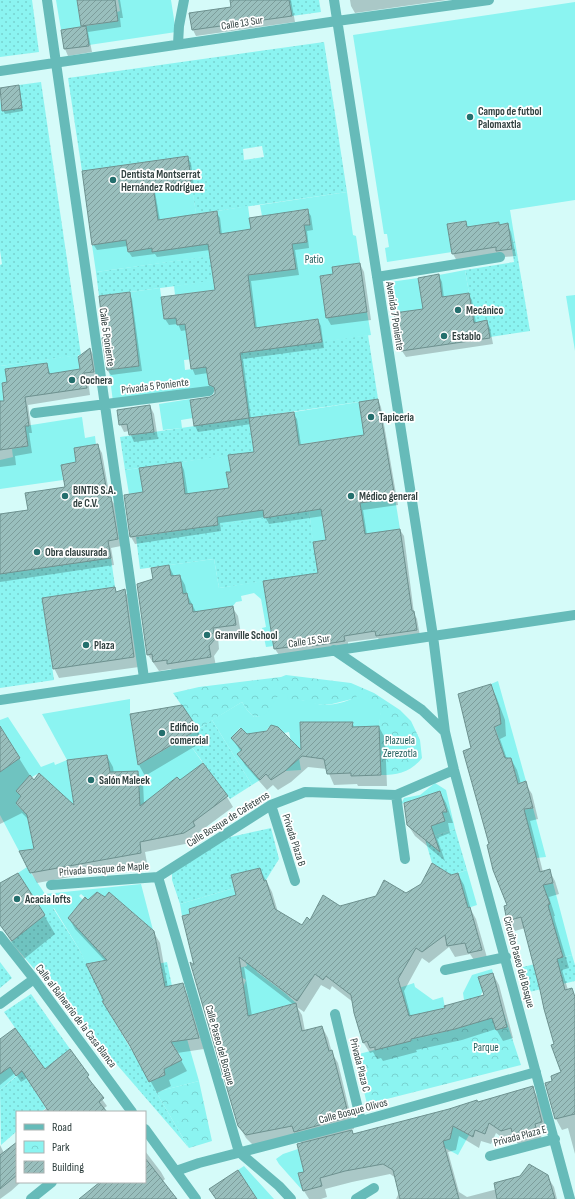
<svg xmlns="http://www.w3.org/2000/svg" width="575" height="1199" viewBox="0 0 575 1199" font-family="'Sofia Sans Condensed',sans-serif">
  <defs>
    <pattern id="grass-dots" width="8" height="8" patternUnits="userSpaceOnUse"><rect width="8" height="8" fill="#8bf4f1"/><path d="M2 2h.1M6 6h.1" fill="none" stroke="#78d2d0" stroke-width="1.8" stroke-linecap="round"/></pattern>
    <pattern id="park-crowns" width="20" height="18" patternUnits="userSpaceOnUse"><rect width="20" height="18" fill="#8bf4f1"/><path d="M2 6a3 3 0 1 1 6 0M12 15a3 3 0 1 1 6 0" fill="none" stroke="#78d2d0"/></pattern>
    <pattern id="building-hatch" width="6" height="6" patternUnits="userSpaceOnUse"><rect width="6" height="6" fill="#99bfbd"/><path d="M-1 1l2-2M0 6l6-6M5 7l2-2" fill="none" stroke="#7d9d9b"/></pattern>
  </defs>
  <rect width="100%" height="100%" fill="#d5fbf9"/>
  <path fill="url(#grass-dots)" fill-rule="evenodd" d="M 0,0 L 32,0 L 39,52 L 0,57 Z
    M 289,0 L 319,0 L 321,12 L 292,16 Z
    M 324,42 L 347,192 L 196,214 L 187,156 L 82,171 L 68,78 ZM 262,146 L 264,157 L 244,160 L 243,149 Z
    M 41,82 L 81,355 L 0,366 L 0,265 L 2,264 L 0,250 L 0,98 L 2,111 L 21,108 L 19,85 Z
    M 515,241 L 530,331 L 490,337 L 487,321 L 474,323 L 465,270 L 514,262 L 511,242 Z
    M 210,256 L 214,281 L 99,296 L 96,272 Z
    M 368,335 L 378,399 L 249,418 L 254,452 L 125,470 L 120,437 L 249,418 L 240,353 Z
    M 309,511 L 318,573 L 219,588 L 214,559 L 140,569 L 136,537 Z
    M 111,558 L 115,587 L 42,598 L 54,680 L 0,688 L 0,574 Z
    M 212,720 L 252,785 L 230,799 L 185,738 Z
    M 271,828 L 279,859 L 266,880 L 264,881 L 260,868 L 231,875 L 234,888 L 180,904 L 172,880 L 172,872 L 222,839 Z
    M 455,829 L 467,870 L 451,875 L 432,863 L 425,839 Z
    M 53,908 L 79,949 L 93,977 L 167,962 L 172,986 L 102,1001 C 132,1050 160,1099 189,1148 L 11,942 Z
    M 572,955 L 575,965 L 575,981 L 525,993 L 519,968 Z
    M 0,962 L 12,978 L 0,988 Z
    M 31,994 L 70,1049 L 29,1082 L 46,1108 L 41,1112 L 17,1112 L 17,1131 L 1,1145 L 0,1090 L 37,1059 L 4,1012 Z"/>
  <path fill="url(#park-crowns)" d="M 286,675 L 351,683 L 374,693 L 400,710 L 411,721 L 420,740 L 422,758 C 411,772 398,775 381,775 L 379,726 L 381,705 L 356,698 L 332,704 L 323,705 L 310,703 L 302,700 L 263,716 L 254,717 L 247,710 L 242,702 L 198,729 L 173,693 L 199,687 L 281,677 Z
    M 504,1014 L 521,1065 L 367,1104 L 355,1055 L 455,1029 Z
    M 199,1081 L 212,1141 L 189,1148 L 156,1092 Z"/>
  <path fill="#8bf4f1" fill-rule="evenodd" d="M 56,0 L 77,0 L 81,27 L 61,30 Z
    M 118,0 L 171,0 L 176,32 L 89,45 L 86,26 L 118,21 L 117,12 L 120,11 Z
    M 575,2 L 575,200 L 510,210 L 515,241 L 511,242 L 508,223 L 499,225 L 499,222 L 467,227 L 465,221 L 448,223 L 452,252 L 387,262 L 385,248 L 389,247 L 387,234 L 384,234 L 353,35 Z
    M 162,174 L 164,185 L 191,181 L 196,213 L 204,212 L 206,229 L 219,227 L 217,211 L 248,206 L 251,229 L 280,248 L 292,246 L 292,244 L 307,242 L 304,225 L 310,224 L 308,209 L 292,211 L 293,225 L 262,216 L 260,205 L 347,192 L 353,235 L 356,236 L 360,263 L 332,267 L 333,274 L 320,276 L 323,293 L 329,293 L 332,317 L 367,312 L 371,335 L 322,342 L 318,319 L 255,328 L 252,303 L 232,306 L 220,289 L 175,295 L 174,286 L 296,269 L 227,254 L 96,272 L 92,245 L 126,240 L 128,251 L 152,248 L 152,251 L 186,247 L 181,216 L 158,220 L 125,202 L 87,207 L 84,184 Z
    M 465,270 L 469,293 L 442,297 L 439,275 Z
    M 418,278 L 423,309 L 394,313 L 390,282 Z
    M 160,288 L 164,319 L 176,318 L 177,325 L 234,318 L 194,359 L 184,360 L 185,370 L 207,367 L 209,357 L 214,389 L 113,402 L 109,370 L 139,366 L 130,292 Z
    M 575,295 L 575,351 L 566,296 Z
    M 78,355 L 80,370 L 2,383 L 4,401 L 0,401 L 0,366 Z
    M 190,399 L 193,418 L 181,420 L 182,428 L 163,430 L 159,404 Z
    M 359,402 L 364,435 L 281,447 L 296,425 L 294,412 Z
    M 82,417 L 85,438 L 95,436 L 96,445 L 74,448 L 76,462 L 61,465 L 63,480 L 0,489 L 0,460 L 13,457 L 12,449 L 28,446 L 25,426 Z
    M 228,455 L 231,472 L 226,473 L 229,488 L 389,465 L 323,517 L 326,540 L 313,542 L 309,511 L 317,510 L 313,485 L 264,518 L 218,525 L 148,500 L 172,475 L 182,473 L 181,462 Z
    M 139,468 L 143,492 L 129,494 L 125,470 Z
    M 395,498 L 400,529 L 379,532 L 380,538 L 365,534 L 360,503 Z
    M 214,559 L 219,588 L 263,581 L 274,646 L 266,647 L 262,628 L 266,627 L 261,599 L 254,593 L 241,596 L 242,601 L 236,602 L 233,606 L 200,611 L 194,616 L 192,604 L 189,604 L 187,593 L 183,594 L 180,575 L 171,576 L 169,565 Z
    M 498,681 L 526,781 L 518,783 L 511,758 L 505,758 L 495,727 L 501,724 L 499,709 L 491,684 Z
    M 283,693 L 287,694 L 288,700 C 292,700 297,699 301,700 C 308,700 315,704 323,705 C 337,705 351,701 362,693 L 382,705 L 379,726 L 363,726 L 364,736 L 352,736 L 352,722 L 300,722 L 302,757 L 299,758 L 301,770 L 285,771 L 295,761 L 289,732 L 284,733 L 274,726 L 269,727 L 266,731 L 251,738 L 240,728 L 231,738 L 242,750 L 237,754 L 260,780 L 252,785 L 212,720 L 242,702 L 247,710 L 254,717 C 277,715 267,701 283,693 Z
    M 130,699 L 130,714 L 138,765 L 185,738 L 203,763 L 192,772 L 181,782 L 177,777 L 140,807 L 138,771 L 129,771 L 130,789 L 113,791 L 107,755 L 67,760 L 75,809 L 29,823 L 32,839 L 39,838 L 41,848 L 19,851 L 0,815 L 0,772 L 20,758 L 0,726 L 0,720 L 8,717 L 41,767 L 54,762 L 55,765 L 67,760 L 42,714 ZM 39,773 L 49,782 L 44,792 L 26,814 L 16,804 L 21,796 L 16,791 L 25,781 Z
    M 435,783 L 446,790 L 455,829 L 434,836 L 431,826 L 444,821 L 442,812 L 447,812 L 440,791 L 401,804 L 404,798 L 420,795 Z
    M 533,808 L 546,857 L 536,858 L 523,810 Z
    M 27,867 L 45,894 L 141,884 L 153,930 L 109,892 L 105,897 L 97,892 L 88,900 L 81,894 L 79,896 L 83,900 L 68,918 L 90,941 L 119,957 L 86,964 L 79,949 L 54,908 L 45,915 L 18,873 Z
    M 467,870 L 477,905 L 468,908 L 458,873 Z
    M 553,883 L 572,955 L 563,957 L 547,905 L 549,904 L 541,886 Z
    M 234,888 L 246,927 L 257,972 L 285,993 L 296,1003 L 229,1023 L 246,980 L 231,970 L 247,966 L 241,943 L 215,907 L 214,902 L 189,909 L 190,914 L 182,916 L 180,904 Z
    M 492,969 L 493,973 L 478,977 L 483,991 L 479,998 L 464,1000 L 463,993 L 472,975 Z
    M 414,983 L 415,987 L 433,1000 L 443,997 L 445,1008 L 433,1011 L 438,1033 L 411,1041 L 410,1021 L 406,1004 L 397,1007 L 393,990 Z
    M 187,1039 L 199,1081 L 156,1092 L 149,1082 L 165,1075 L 164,1069 L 182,1059 L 173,1044 L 146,1056 L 142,1049 L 133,1053 L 131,1048 Z
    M 10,1067 L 16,1076 L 0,1090 L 0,1074 Z
    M 454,1127 L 469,1135 L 458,1155 L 445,1148 L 433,1144 L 449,1139 L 451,1134 L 450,1129 Z
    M 298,1149 L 304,1172 L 298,1174 L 303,1191 L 279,1164 L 276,1159 L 283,1154 Z
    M 244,1166 L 274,1199 L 248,1199 L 254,1195 L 238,1170 Z"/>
  <path fill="#0003" fill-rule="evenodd" d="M 78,0 L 120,0 L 123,18 L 120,18 L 121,27 L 88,32 L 92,52 L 68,56 L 65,49 L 83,27 Z
    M 231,0 L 291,0 L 295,22 L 196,36 L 193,30 L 232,7 Z
    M 350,0 L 447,0 L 355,13 L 351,6 Z
    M 18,87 L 20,90 L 23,111 L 5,114 L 3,110 L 0,89 Z
    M 187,157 L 191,163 L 194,187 L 155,192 L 160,220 L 216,212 L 220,218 L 222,235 L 252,230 L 307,210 L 311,216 L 313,230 L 307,231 L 309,248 L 295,250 L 299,275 L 251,281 L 257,329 L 318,320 L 321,326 L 324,348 L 243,359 L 251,419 L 293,413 L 297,419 L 301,445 L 366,436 L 378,400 L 381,407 L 398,505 L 363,510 L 367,535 L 400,530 L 404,536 L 414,613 L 417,619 L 420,636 L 381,642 L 378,638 L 348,642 L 348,647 L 279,655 L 275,649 L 319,574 L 327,541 L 323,516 L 269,524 L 265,517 L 220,523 L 221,531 L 135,544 L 131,537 L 125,496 L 144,493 L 181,463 L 184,470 L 188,495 L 230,489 L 232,473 L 255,452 L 251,424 L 198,432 L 195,426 L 211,398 L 216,394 L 216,392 L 213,391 L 210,384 L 208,373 L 195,375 L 192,368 L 187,330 L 181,331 L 178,324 L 169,325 L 165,319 L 216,291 L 210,250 L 157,257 L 155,254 L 132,257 L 128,251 L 128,246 L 97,250 L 93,244 L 83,172 Z
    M 465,222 L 468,228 L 498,223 L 500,226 L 507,224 L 511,232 L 516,256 L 457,261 L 453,254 Z
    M 360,264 L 364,272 L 371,320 L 331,325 L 327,318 L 321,276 L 334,275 Z
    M 439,276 L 442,282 L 444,298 L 468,294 L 472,300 L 476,323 L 487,322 L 490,328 L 493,344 L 406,357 L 402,351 L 424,309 Z
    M 129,293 L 132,299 L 142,371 L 111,375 L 107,370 Z
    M 90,349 L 94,356 L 97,379 L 88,380 L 90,395 L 28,405 L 32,433 L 29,433 L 32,453 L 15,456 L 16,465 L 0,467 L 0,402 L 6,401 L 9,383 L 46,364 L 51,375 L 81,370 Z
    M 150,406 L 154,414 L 158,439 L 134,442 L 129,431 L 124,432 L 120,424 Z
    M 98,446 L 102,453 L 110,498 L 115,505 L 121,546 L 111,548 L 114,565 L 0,582 L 0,515 L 29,510 L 66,488 L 77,463 Z
    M 169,566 L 174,576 L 180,576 L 185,585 L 187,594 L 196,612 L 232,607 L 238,616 L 241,634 L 218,637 L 219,649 L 214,656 L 216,666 L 174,673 L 171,669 L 159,671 L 148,655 L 154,579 Z
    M 115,588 L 117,593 L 124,590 L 130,600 L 139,667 L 59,678 L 54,668 Z
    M 490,685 L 496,696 L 505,720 L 506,736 L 500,739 L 507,759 L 511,759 L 517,770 L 521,784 L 525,783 L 532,794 L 538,819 L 530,821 L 543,872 L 549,870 L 555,881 L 559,894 L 549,897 L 555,916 L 554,916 L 555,921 L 569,968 L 562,970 L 568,990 L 575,999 L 575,1154 L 568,1128 L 562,1130 L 556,1119 L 553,1082 L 562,1073 L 525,928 L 515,931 L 508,920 L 508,906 L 490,845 L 472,749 Z
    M 181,706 L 204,741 L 145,776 L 139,765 L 131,714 Z
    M 352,723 L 355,728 L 379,727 L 385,738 L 387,786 L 358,786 L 357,784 L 334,785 L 327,769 L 308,767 L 291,782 L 278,790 L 273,785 L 267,790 L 245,765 L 238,754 L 241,752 L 232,738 L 247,735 L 302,753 Z
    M 2,731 L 34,782 L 75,807 L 107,756 L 113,767 L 114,773 L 137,772 L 143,782 L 144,804 L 179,782 L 203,764 L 227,797 L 233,807 L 198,833 L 200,836 L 190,843 L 145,852 L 147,863 L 37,883 L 31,872 L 35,850 L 29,820 L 22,813 L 0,824 L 0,733 Z
    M 440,792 L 446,803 L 453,823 L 448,823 L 450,833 L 437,838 L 445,861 L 415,836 L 408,825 Z
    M 260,869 L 272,892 L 278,912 L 302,927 L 340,907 L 406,894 L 458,874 L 464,885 L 471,910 L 476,919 L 488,961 L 476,963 L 470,954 L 455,957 L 449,947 L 429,963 L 422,958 L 404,991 L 411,1017 L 446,1009 L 485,995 L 493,974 L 499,985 L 513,1038 L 503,1041 L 496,1029 L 462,1040 L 416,1050 L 417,1052 L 383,1061 L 381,1058 L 377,1059 L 373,1052 L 370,1053 L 363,1042 L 353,1002 L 332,986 L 330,990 L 321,985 L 304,1012 L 297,1007 L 302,1015 L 305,1031 L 322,1027 L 328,1038 L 332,1053 L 338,1063 L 354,1129 L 350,1130 L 354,1135 L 532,1088 L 539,1099 L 548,1133 L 541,1135 L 543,1146 L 522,1151 L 515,1139 L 508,1142 L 496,1133 L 491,1144 L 481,1141 L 479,1148 L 459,1136 L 456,1150 L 448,1152 L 459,1192 L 467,1197 L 547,1176 L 554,1187 L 557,1199 L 396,1199 L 399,1193 L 396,1178 L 390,1174 L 352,1182 L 325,1189 L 327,1197 L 321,1199 L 309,1199 L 304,1191 L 299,1174 L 305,1172 L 302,1144 L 298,1138 L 253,1145 L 246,1138 L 239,1126 L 195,968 L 237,895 ZM 244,967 L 294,1005 L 252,1016 Z
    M 0,884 L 44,915 L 55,934 L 24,959 L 17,951 L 0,924 Z
    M 69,918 L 153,931 L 160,943 L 168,988 L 182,985 L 188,996 L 204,1049 L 177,1053 L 187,1071 L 169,1080 L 171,1086 L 157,1093 L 106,1001 L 105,961 L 75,929 Z
    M 0,1040 L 45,1071 L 88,1076 L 92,1083 L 91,1084 L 107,1106 L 103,1109 L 105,1112 L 42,1112 L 47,1108 L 27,1078 L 21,1082 L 15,1073 L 0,1085 Z
    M 17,1144 L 17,1182 L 21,1182 L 11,1191 L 0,1199 L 0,1145 L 4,1153 Z
    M 145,1151 L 161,1172 L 165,1179 L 162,1182 L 175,1199 L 81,1199 L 101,1182 L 145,1182 Z"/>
  <path fill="url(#building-hatch)" stroke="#6d918f" d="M 77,0 L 115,0 L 118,21 L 81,26 Z
    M 230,0 L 289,0 L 292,16 L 192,30 L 189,13 L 231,7 Z
    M 86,26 L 89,46 L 64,49 L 61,30 Z
    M 19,85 L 22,108 L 2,111 L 0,88 Z
    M 188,156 L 191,181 L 153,186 L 158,220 L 217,211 L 220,234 L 251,229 L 249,218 L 308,209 L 310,225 L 304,225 L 307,242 L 292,244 L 296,269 L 248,275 L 255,328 L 318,319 L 322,342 L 240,353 L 249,418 L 194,426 L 190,400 L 210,397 L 215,394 L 215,390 L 214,387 L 209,385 L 206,367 L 191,369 L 185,324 L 177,325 L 176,318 L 164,319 L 161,297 L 215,290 L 208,244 L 152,252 L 152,248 L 128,252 L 126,240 L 92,245 L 82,171 Z
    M 466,221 L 467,227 L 499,222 L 499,225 L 508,223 L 512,249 L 496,251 L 496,247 L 452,254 L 447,224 Z
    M 360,263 L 367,312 L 326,318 L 320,276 L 333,274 L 332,267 Z
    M 439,274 L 442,297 L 469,293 L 474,323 L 487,320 L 490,338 L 401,351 L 394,313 L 423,309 L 418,278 Z
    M 130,292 L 139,366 L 107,370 L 102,338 L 104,337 L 99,296 Z
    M 90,348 L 94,372 L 84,373 L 87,388 L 25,397 L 29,426 L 25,426 L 28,446 L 0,450 L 0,401 L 4,401 L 2,383 L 7,382 L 5,369 L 47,363 L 49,374 L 80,369 L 78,357 Z
    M 378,399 L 395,498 L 360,503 L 365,534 L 400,529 L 412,611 L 414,611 L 417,630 L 376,636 L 375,631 L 344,636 L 345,641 L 312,646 L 312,644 L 274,649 L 263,581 L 318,573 L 313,542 L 326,540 L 321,509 L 264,518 L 263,510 L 217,517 L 218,525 L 130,537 L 124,495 L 143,492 L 139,468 L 181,462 L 185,494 L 229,488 L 226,472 L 231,472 L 228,455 L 254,452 L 249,418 L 294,412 L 299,445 L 364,435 L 359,402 Z
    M 150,405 L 154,432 L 129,435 L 127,424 L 119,425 L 117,410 Z
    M 98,444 L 108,497 L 111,497 L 118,539 L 108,541 L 111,558 L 0,574 L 0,514 L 28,510 L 25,493 L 65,487 L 61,465 L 76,462 L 74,448 Z
    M 169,565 L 171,576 L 180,575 L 183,594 L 187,593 L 189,604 L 192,604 L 193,612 L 233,606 L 236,625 L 213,628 L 215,639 L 209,646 L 211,657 L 167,664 L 167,660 L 153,662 L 152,654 L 147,655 L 137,584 L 153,579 L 151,568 Z
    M 115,587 L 116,592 L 125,589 L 134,657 L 53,669 L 42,598 Z
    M 491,684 L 499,708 L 501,724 L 494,727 L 505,758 L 511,758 L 518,784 L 526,781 L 533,808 L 524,809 L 540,872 L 550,869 L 553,883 L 543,885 L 550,904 L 548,905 L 549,909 L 563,957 L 557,959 L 565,990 L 572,988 L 575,997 L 575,1114 L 555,1119 L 545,1083 L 552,1081 L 551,1076 L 561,1072 L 551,1045 L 554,1044 L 544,1009 L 540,990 L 521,917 L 507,921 L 504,906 L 507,905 L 493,870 L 487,845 L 489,844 L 463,751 L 471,748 L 458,694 Z
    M 182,705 L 198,729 L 138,765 L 130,714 Z
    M 300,722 L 353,722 L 352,727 L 379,726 L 381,775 L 351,776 L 351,773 L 327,774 L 324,759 L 302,756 L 285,771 L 271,780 L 266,774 L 260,780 L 237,754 L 242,750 L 231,738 L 241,728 L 247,734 L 267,731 L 271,725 L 278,727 L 301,750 Z
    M 0,726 L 20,758 L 0,772 Z
    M 107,755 L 110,772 L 138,771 L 140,806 L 177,777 L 180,780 L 203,763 L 228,796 L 193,822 L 195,826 L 184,833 L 140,842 L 141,853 L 30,873 L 19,851 L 34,849 L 27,815 L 16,803 L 21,796 L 16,791 L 30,775 L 34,780 L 39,773 L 74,805 L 67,760 Z
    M 440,791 L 447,812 L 442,812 L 445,821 L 431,826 L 440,852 L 407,825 L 404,803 Z
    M 432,863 L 451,875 L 458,873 L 468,908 L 470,907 L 482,950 L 468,953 L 465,943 L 447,946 L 445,935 L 422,952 L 416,948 L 398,979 L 409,1016 L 445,1008 L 444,1006 L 484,995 L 478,977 L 493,973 L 507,1027 L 496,1030 L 492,1018 L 455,1029 L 411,1039 L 411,1041 L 375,1050 L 375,1047 L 370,1048 L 367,1041 L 363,1043 L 354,1013 L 351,995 L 326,976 L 323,980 L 315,974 L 297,1001 L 239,957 L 248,1016 L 296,1003 L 302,1031 L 322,1026 L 329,1051 L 332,1050 L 349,1117 L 294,1132 L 292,1126 L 246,1135 L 238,1126 L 190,962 L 194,965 L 182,916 L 190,914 L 189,909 L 236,895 L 231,875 L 260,868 L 264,881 L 266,880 L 275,909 L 302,925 L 307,917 L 310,920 L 323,895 L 340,906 L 376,896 L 384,880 L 406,893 L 421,884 Z
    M 18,873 L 45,915 L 12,941 L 0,925 L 0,883 Z
    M 97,892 L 105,897 L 109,892 L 154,931 L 165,987 L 183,983 L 199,1038 L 171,1042 L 182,1060 L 164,1069 L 165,1075 L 149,1082 L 130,1046 L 102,1001 L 104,1001 L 86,964 L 107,960 L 68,918 L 85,897 L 88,900 Z
    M 15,1028 L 45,1069 L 70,1049 L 89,1075 L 87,1077 L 104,1098 L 99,1102 L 107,1112 L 49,1112 L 22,1071 L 16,1076 L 10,1067 L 0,1074 L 0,1039 Z
    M 533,1086 L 542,1122 L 535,1124 L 538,1135 L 514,1140 L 511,1128 L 501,1131 L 489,1123 L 485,1134 L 475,1130 L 473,1137 L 453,1126 L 450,1139 L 443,1141 L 459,1199 L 400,1199 L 393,1170 L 383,1164 L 345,1171 L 320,1178 L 322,1186 L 303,1191 L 298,1173 L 304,1172 L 297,1144 L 352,1130 L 353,1134 L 449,1109 L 477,1100 L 478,1102 Z
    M 17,1142 L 17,1175 L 0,1189 L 0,1155 Z
    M 145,1158 L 177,1199 L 79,1199 L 100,1182 L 145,1182 Z
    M 529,1164 L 548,1175 L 555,1199 L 497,1199 L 494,1183 L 520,1176 Z
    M 238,1170 L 257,1199 L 216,1199 L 209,1189 Z"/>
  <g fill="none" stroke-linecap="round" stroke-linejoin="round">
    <path stroke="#66bbb9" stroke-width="10" d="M 47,0 L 144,678
      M 334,0 L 433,636 L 445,732 L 454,770 L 570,1199
      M 178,44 L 179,26 L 184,0
      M 0,71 L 337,21 L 489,0
      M 377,277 L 500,257
      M 35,413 L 209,391
      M 334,650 L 422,710 L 445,732
      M 0,700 L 575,615
      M 396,795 L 405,859
      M 271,805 L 295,881
      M 158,877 L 239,1152 L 279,1186 L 291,1199
      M 51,885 L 158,877 L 271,805 L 305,792 L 396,795 L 454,770
      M 0,936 L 34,979 L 132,1112
      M 445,970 L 506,957
      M 0,1004 L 34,979
      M 335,1014 L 361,1121
      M 145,1129 L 196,1199
      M 490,1156 L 555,1139
      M 176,1171 L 199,1163 L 361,1121 L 536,1072
      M 31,1199 L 52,1182
      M 356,1199 L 374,1188"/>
  </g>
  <g fill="#246f6d" stroke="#fff" stroke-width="1.5">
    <circle cx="470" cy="117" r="4"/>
    <circle cx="113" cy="180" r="4"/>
    <circle cx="458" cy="310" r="4"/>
    <circle cx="444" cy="336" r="4"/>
    <circle cx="72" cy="380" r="4"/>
    <circle cx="371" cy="417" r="4"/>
    <circle cx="65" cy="496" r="4"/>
    <circle cx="351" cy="496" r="4"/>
    <circle cx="37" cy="552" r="4"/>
    <circle cx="207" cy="635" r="4"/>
    <circle cx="86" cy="645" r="4"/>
    <circle cx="162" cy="733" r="4"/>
    <circle cx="91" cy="780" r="4"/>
    <circle cx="17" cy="899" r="4"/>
  </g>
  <g text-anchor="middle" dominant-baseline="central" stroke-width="3.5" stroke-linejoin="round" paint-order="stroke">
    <g font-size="11" fill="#30403f" stroke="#fff">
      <text transform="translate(242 23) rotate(-9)">Calle 13 Sur</text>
      <text transform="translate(395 316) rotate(81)">Avenida 7 Poniente</text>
      <text transform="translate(107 337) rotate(82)">Calle 5 Poniente</text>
      <text transform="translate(155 386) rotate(-7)">Privada 5 Poniente</text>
      <text transform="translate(309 641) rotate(-8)">Calle 15 Sur</text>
      <text transform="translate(228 819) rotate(-32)">Calle Bosque de Cafeteros</text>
      <text transform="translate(294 840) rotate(72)">Privada Plaza B</text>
      <text transform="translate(104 869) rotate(-4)">Privada Bosque de Maple</text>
      <text transform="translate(519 962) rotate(75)">Circuito Paseo del Bosque</text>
      <text transform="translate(76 1016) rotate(53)">Calle al Balneario de la Casa Blanca</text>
      <text transform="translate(220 1045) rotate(74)">Calle Paseo del Bosque</text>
      <text transform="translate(360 1065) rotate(76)">Privada Plaza C</text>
      <text transform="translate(353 1111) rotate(-15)">Calle Bosque Olivos</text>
      <text transform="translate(520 1136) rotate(-15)">Privada Plaza E</text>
    </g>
    <g font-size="11" font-weight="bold" fill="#30403f" stroke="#fff" text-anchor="start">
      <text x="478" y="111">Campo de futbol<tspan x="478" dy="13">Palomaxtla</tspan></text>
      <text x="121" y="174">Dentista Montserrat<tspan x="121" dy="13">Hernández Rodríguez</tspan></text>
      <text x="466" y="310">Mecánico</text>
      <text x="452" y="336">Establo</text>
      <text x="80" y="380">Cochera</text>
      <text x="379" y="417">Tapiceria</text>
      <text x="73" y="490">BINTIS S.A.<tspan x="73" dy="13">de C.V.</tspan></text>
      <text x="359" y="496">Médico general</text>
      <text x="45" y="552">Obra clausurada</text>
      <text x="215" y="635">Granville School</text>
      <text x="94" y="645">Plaza</text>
      <text x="170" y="727">Edificio<tspan x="170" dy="13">comercial</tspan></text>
      <text x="99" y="780">Salón Maleek</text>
      <text x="25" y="899">Acacia lofts</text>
    </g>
    <g font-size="11" fill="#225e5d" stroke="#fff">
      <text x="314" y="259">Patio</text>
      <text x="400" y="740">Plazuela<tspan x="400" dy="13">Zerezotla</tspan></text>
      <text x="486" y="1047">Parque</text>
    </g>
  </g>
  <rect x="16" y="1111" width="130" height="72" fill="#ffffff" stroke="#acb3b2"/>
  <rect x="24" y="1124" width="20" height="6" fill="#66bbb9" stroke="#acb3b2"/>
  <text x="52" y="1131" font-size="12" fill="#30403f">Road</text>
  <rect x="24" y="1141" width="20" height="12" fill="url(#park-crowns)" stroke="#acb3b2"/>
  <text x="52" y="1151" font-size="12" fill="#30403f">Park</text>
  <rect x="24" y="1161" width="20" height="12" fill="url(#building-hatch)" stroke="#acb3b2"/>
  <text x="52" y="1171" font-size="12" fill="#30403f">Building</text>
</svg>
